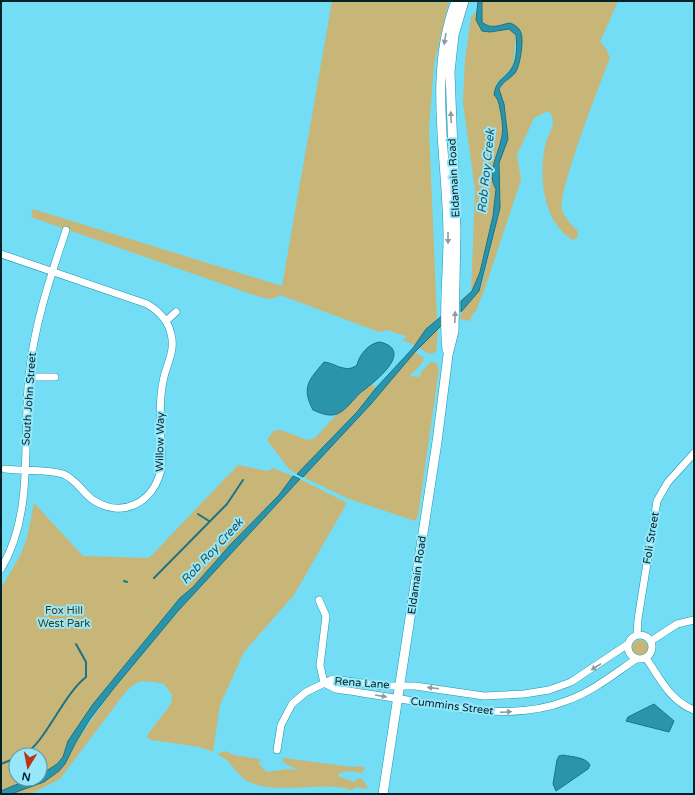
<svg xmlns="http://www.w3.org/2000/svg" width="695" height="795" viewBox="0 0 695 795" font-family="'Varela Round',sans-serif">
  <rect width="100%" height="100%" fill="#73ddf5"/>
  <path fill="#c8b679" d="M 332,1 L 449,1 L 434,64 L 429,129 L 437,319 L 426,329 L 415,345 L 402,340 L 407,337 L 405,336 L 387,330 L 379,332 L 280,295 C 272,303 258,296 248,293 L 31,217 L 33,209 L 282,286 Z
    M 482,1 L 618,1 L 600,42 L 606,48 L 610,58 C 601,81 557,193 562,210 C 564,217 573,226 578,232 L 578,237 L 573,240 C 542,222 538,174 546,142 C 548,135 553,129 553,122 C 553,117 551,114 548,111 L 534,118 L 517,155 L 521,180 L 485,288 L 476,311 L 473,314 L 470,321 L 460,319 C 461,305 477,297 482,284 L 500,208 L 499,163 L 507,139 L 504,104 L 499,89 C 513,64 522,65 522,34 L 510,23 C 499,25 491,30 482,22 Z
    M 476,12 L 478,25 L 496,31 L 509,29 L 516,35 L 513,66 L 496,84 L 502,119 L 502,133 L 495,204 L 480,272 L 471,293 L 475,190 L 463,103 L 465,59 L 471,17 Z
    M 438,329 L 436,352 L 430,354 L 419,348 Z
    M 415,352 L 424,358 L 422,363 L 410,376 L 419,377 L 424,368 L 431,362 L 436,363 L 439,369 L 418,516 L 415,521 L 349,499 L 303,477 L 371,404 Z
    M 371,384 L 376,388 L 357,412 L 297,474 L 289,469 L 267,440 L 273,431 L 281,430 L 307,440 L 315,438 L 337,414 Z
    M 238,465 L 268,471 L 273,468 L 293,476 L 279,495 L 230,545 L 193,587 L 180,598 L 93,704 L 68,741 L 63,757 L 57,764 L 40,775 L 40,755 L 16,755 L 16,779 L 34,779 L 1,791 L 1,588 L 20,556 L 27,538 L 34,503 L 83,556 L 149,558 Z
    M 300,479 L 347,503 L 294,595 L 244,652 L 220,705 L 213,752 L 200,747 L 151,740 L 147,738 L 148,734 L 171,704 L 172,695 L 164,684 C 141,679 136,679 121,698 L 60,779 L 31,794 L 11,794 L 44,782 L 65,764 L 76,742 L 114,688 L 178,611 Z
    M632 648a8 8 0 1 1 16 0a8 8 0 1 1-16 0Z
    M 225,751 L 234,755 L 260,759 L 259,764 L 267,772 L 287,769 L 299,770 L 284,763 L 282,759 L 284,758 L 352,767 L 361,766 L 365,768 L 362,773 L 349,771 L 338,774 L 338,776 L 354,782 L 357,779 L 361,778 L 368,787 L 366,789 L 357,787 L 351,790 C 323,781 286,794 254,784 C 236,779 233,760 217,754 Z"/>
  <path fill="#2a95aa" stroke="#1d7283" d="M 478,1 L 482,1 L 482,22 C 491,30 499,25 510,23 C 515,25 519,27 521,33 C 524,40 520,67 515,73 C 510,79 503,81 499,89 L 504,104 L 508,139 L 499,163 L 500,208 L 479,291 L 461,312 L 461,301 L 472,291 L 480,272 L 493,216 L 496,189 C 486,173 498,156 501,140 C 504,130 502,119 500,109 C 499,103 498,99 494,95 C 496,78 506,79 513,66 C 517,58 517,44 516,35 L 509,29 L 490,32 L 482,31 L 476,20 Z
    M 443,315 L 442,325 L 415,352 L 371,404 L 303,477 L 297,474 L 357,412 L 376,388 L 413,348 L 426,329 Z
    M 380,342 C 416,351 373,383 360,393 C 354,399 345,411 337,414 C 329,417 320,413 313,410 C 301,387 309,380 324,362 C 335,363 346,374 357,365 C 359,355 369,343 380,342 Z
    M 293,476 L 300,479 L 178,611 L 114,688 L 90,719 L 76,742 L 65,764 L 59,771 L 44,782 L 11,794 L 1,794 L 1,791 C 13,786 27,779 40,779 L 40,775 L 57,764 L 63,757 L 68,741 L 93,704 L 180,598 L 193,587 L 230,545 L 279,495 Z
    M 654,704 L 674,721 L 669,732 L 626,721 L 628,717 Z
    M 563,755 C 572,757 586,757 590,765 L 588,769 L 556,791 L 553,784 L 557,760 L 559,756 Z"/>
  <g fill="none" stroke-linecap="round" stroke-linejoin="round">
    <path stroke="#1d7283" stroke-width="2" d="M 198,514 L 209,521
      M 154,578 L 227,504 L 243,480
      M 124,581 L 127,582
      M 23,755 C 45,744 62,696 86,677 L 86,662 L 76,644
      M 1,764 L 16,758"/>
    <defs>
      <path id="minor" d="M 1,254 L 147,304 C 159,311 168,320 171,334 C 175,348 169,360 165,373 C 156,405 163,438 161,470 C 153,503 122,519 93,500 C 82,492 76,479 63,474 C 47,469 22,471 5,469
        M 166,321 L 176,312
        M 29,377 L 55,377
        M 1,569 C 35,512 22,440 29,376 C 34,325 50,278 66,230
        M 319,600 L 326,616 L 320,665 L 324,683
        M628 647a12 12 0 1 1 24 0a12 12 0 1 1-24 0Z
        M 637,635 L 638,619 L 657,501 L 668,482 L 694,453
        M 651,641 L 677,624 L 694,620
        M 646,658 C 660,678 670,701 694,710
        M 324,683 L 336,689 C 364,693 392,698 420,702 C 468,710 519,719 566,701 C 592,692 614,674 636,659
        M 277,750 L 281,725 L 292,704 L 306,692 L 333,679 L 384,686 L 415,686 L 484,696 L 524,694 L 549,690 L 571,682 L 628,644"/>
      <path id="major" d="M 447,350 C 443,313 448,275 448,237 C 448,159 427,76 456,1
        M 383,794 L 437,442 L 448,355 L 454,331 L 456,231 L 450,72 L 454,35 L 464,1"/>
    </defs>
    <use href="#minor" stroke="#1c96ac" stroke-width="8"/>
    <use href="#major" stroke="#1c96ac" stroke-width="10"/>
    <use href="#minor" stroke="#fff" stroke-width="7"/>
    <use href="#major" stroke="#fff" stroke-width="9"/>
  </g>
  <defs><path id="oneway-solid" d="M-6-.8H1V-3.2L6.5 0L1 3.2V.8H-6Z"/></defs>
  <g fill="#8c9c9f">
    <use href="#oneway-solid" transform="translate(445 39) rotate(99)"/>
    <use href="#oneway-solid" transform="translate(451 117) rotate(-92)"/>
    <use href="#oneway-solid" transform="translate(448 238) rotate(90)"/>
    <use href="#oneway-solid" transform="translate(455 317) rotate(-88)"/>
    <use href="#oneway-solid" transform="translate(596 667) rotate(147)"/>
    <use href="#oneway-solid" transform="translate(433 688) rotate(-173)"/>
    <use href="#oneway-solid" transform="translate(381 696) rotate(9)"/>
    <use href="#oneway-solid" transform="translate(506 712) rotate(-4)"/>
  </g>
  <g text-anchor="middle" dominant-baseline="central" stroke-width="4" stroke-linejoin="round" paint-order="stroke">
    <g font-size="11" fill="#002229" stroke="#97e7fa">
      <text transform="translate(454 178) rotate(-93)">Eldamain Road</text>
      <text transform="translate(29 399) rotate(-86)">South John Street</text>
      <text transform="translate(160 442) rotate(-89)">Willow Way</text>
      <text transform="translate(651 538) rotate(-81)">Foli Street</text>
      <text transform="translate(417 575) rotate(-82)">Eldamain Road</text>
      <text transform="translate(362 683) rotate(4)">Rena Lane</text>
      <text transform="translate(452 706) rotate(7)">Cummins Street</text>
    </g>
    <g font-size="11" fill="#423918" stroke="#97e7fa">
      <text x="64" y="610">Fox Hill<tspan x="64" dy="13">West Park</tspan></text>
    </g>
    <g font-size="12" font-style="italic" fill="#27535d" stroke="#97e7fa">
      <text transform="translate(486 171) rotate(-84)">Rob Roy Creek</text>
      <text transform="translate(212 551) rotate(-47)">Rob Roy Creek</text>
    </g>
  </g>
  <rect width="695" height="795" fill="none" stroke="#002229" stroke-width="4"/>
  <g transform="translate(28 767) rotate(190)"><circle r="19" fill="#97e7fa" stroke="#5b98a6"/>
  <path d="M0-3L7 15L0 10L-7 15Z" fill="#be3313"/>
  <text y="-6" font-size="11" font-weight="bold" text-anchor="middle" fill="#002229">N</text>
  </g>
</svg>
